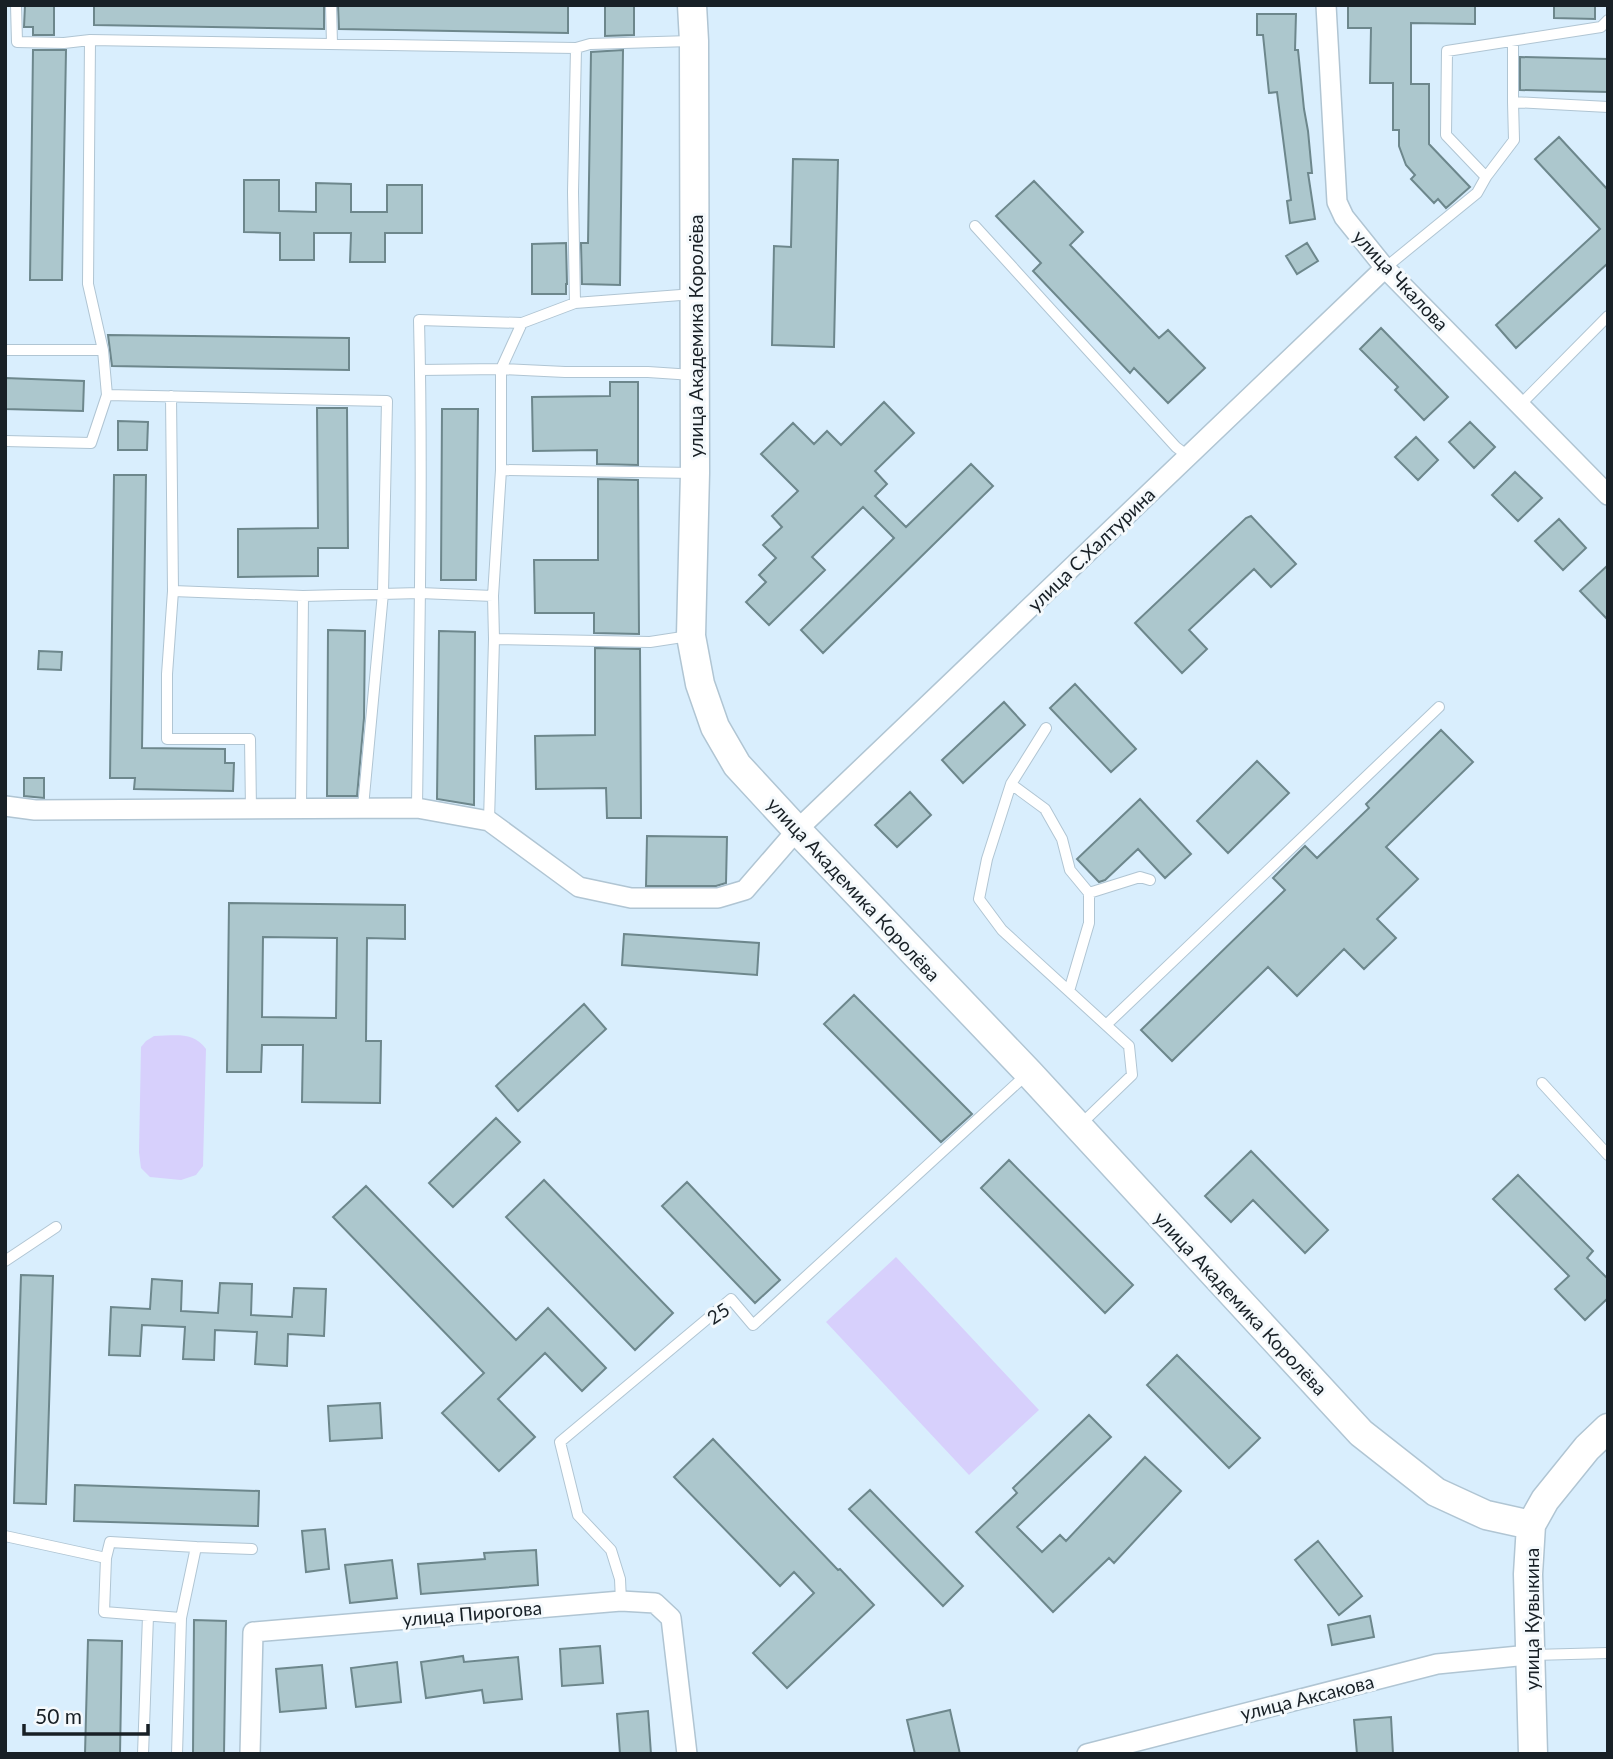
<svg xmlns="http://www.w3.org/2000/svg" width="1613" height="1759" viewBox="0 0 1613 1759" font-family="Lato,sans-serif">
  <rect width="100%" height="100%" fill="#d9eefd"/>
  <path fill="#d7d0fc" d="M 154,1036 C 175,1036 193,1031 206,1049 L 203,1166 L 196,1175 L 181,1180 L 150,1177 L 141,1168 L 139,1152 L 141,1047 L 146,1041 Z
    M 896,1257 L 1039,1410 L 969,1475 L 826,1322 Z"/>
  <path fill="#acc7cd" stroke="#6d878c" stroke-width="2" fill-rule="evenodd" d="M 25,5 L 54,5 L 54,35 L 33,35 L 33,27 L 24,27 Z
    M 94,5 L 324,5 L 324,29 L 94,25 Z
    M 338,5 L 568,5 L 568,33 L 339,29 Z
    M 605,5 L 634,5 L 634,35 L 605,36 Z
    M 1348,5 L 1475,5 L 1475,24 L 1411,23 L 1411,84 L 1429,84 L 1429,144 L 1470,187 L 1446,208 L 1438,199 L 1434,203 L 1411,179 L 1415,175 L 1406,165 L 1399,146 L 1399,130 L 1393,130 L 1393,83 L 1370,83 L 1371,28 L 1348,28 Z
    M 1554,5 L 1595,5 L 1595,19 L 1554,18 Z
    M 1257,14 L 1296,14 L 1295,50 L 1298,50 L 1304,109 L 1308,131 L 1312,173 L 1308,173 L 1315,219 L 1290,223 L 1287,201 L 1291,200 L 1277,92 L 1269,93 L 1263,35 L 1257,35 Z
    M 33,50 L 66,50 L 62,280 L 30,280 Z
    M 623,50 L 620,285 L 582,284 L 581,243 L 588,243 L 591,52 Z
    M 1520,57 L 1608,59 L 1608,92 L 1520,90 Z
    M 1559,137 L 1608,190 L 1608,263 L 1516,348 L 1496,325 L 1600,229 L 1535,159 Z
    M 793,159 L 838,160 L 834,347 L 772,345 L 774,246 L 791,247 Z
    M 244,180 L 279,180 L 279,211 L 316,212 L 316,183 L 351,184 L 351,212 L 387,212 L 387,185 L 422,185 L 422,233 L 385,233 L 385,262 L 350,262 L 351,233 L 314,233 L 314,260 L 280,260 L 280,233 L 244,232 Z
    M 1034,181 L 1083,232 L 1070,245 L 1159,338 L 1168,330 L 1205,368 L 1168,403 L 1134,368 L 1130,373 L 1033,271 L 1041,263 L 996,216 Z
    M 566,243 L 567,284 L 566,284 L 566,294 L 532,294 L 532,244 Z
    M 1307,243 L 1318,261 L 1297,274 L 1286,256 Z
    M 1381,328 L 1448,397 L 1424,420 L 1395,390 L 1398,387 L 1360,349 Z
    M 108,335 L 349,338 L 349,370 L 112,366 Z
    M 5,378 L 84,381 L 83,411 L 5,409 Z
    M 610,382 L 638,382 L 638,465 L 597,464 L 597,450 L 533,451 L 532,397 L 610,396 Z
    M 884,402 L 914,433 L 875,471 L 887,484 L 875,496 L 906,527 L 971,464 L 993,486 L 823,653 L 801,630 L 894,538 L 863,507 L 812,557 L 825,570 L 769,625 L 746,602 L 766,582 L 759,575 L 776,558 L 763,545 L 782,527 L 772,516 L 798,491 L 761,454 L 793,423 L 814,444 L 827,431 L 841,445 Z
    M 317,408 L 347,408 L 348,548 L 318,548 L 318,576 L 238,577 L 238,529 L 318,528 Z
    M 442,409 L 478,409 L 476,580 L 441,580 Z
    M 118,421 L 148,422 L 147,450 L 118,450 Z
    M 1470,422 L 1495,447 L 1474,468 L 1449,442 Z
    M 1416,437 L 1438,460 L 1418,480 L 1395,457 Z
    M 1515,472 L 1542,498 L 1518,521 L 1492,495 Z
    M 114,475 L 146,475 L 142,748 L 225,749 L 225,763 L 234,763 L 233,791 L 134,789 L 135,778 L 110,778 Z
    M 598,479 L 638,480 L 639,634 L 594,633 L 594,613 L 535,613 L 534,560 L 598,560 Z
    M 1251,516 L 1296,564 L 1271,587 L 1254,569 L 1189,630 L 1207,649 L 1182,673 L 1135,623 L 1246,518 Z
    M 1559,519 L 1586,548 L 1563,570 L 1535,541 Z
    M 1608,565 L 1608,620 L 1580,591 Z
    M 328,630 L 365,631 L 364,718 L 357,796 L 327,796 Z
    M 439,631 L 475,632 L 474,805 L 437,799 Z
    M 595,648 L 640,649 L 641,818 L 607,818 L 606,788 L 536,789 L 535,736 L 595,735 Z
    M 39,651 L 62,652 L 61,670 L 38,669 Z
    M 1075,684 L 1136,749 L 1111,772 L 1050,708 Z
    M 1004,702 L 1025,725 L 963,783 L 942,760 Z
    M 1441,730 L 1473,762 L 1386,847 L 1418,879 L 1377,919 L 1396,938 L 1364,969 L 1344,949 L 1297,996 L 1268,967 L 1172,1061 L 1141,1030 L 1285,890 L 1273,878 L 1305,846 L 1317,858 L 1369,808 L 1366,804 Z
    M 1257,761 L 1289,793 L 1228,853 L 1197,821 Z
    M 24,778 L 44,778 L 44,798 L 24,796 Z
    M 910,792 L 931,815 L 897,847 L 875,825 Z
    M 1140,799 L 1191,854 L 1165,878 L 1138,849 L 1105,880 L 1099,882 L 1077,859 Z
    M 647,836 L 727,837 L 726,883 L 716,886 L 646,886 Z
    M 229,903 L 405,905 L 405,939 L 367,938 L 366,1041 L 381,1041 L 380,1103 L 302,1102 L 303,1045 L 262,1045 L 261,1072 L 227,1072 ZM 263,937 L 337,938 L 336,1018 L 262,1017 Z
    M 624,934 L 759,943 L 757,975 L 622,965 Z
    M 854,995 L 972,1114 L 941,1142 L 824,1024 Z
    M 584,1004 L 606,1029 L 518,1111 L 496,1086 Z
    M 496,1118 L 520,1142 L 453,1207 L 429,1183 Z
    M 1251,1151 L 1328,1230 L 1305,1253 L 1253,1200 L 1231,1222 L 1205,1196 Z
    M 1009,1160 L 1133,1285 L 1105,1313 L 981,1188 Z
    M 1518,1175 L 1593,1251 L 1587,1258 L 1608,1279 L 1608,1298 L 1585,1320 L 1555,1289 L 1569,1276 L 1493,1199 Z
    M 544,1180 L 673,1313 L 635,1350 L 506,1217 Z
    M 687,1182 L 780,1280 L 755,1303 L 662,1206 Z
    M 366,1186 L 516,1340 L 548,1308 L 606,1368 L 582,1391 L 545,1353 L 498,1399 L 535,1437 L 499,1471 L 442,1413 L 484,1373 L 333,1217 Z
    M 21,1275 L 53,1276 L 46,1504 L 14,1503 Z
    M 152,1279 L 182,1281 L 181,1311 L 218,1313 L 220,1283 L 252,1284 L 251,1315 L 292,1317 L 294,1288 L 326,1289 L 324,1336 L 288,1334 L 287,1366 L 255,1364 L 257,1332 L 215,1330 L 214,1360 L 183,1359 L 185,1327 L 142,1325 L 140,1356 L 109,1355 L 111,1307 L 150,1309 Z
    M 1177,1355 L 1260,1438 L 1229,1468 L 1147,1385 Z
    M 380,1403 L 382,1438 L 330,1441 L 328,1406 Z
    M 1089,1415 L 1111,1437 L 1017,1527 L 1042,1552 L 1060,1535 L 1066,1541 L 1145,1457 L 1181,1491 L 1114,1563 L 1109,1558 L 1053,1612 L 976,1532 L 1017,1493 L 1013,1488 Z
    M 713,1439 L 838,1570 L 840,1569 L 874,1605 L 787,1688 L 753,1653 L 814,1593 L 794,1572 L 780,1586 L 674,1477 Z
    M 75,1485 L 259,1491 L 258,1526 L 74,1521 Z
    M 870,1490 L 963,1586 L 943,1606 L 849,1509 Z
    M 325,1529 L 329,1569 L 306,1572 L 302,1531 Z
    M 1318,1541 L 1362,1596 L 1339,1615 L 1295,1560 Z
    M 536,1550 L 538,1585 L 421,1594 L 418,1564 L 485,1559 L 484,1553 Z
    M 392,1560 L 397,1598 L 350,1603 L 345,1565 Z
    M 1370,1616 L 1374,1637 L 1332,1645 L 1328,1625 Z
    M 194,1620 L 226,1621 L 224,1754 L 193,1754 Z
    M 88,1640 L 122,1641 L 120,1754 L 85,1754 Z
    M 600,1646 L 603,1683 L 562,1686 L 560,1649 Z
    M 463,1656 L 464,1662 L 518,1657 L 522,1699 L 484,1703 L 482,1690 L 426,1698 L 421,1662 Z
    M 397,1662 L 401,1702 L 356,1707 L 351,1668 Z
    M 322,1665 L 326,1708 L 280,1712 L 276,1669 Z
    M 950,1710 L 960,1754 L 915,1754 L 907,1720 Z
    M 648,1711 L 651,1754 L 620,1754 L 617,1714 Z
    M 1391,1717 L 1393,1754 L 1357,1754 L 1354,1720 Z"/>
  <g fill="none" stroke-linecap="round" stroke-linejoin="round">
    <defs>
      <path id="lane" d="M 16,5 L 17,42 L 64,43 L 90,40 L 88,284 L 103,350
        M 331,5 L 332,44
        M 90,40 L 576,48 L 590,44 L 691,41
        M 1513,102 L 1513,41
        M 1486,177 L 1446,135 L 1447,51 L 1601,27 L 1608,20
        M 975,226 L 1176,447 L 1188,456
        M 1385,268 L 1477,193 L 1486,177 L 1514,140 L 1513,102 L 1608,107
        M 575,303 L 573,192 L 576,48
        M 5,350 L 103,350 L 107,395 L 387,401 L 383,593 L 363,807
        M 420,370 L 501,369 L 565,372 L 648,372 L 693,375
        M 171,396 L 173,591 L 303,596 L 420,593 L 493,596
        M 1520,405 L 1608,316
        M 5,441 L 91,443 L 107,395
        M 501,470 L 693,473
        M 173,591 L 167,674 L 167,739 L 250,739 L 251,809
        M 494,639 L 650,642 L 689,636
        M 1046,728 L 1011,784 L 987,859 L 979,899 L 1002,930 L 1129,1046 L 1132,1075 L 1079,1126
        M 1011,784 L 1045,809 L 1062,839 L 1070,870 L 1089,893 L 1089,923 L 1069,991
        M 301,808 L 303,596
        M 417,808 C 419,645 423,482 419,320 L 522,323
        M 489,821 L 494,639 L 493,596 L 501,470 L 501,369 L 522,323 L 575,303 L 694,294
        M 1089,893 L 1140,877 L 1150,880
        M 1106,1025 L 1439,707
        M 1542,1083 L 1608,1155
        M 5,1261 L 56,1227
        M 5,1536 L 106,1558 L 104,1612 L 181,1618
        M 196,1547 L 252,1549
        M 106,1558 L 110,1542 L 196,1547 L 181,1618 L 177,1754
        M 621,1601 L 620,1579 L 611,1550 L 578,1515 L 560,1442 L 731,1299 L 753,1325 L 1026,1075
        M 1533,1655 L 1608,1653
        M 143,1754 L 148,1616"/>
      <path id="street" d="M 1326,5 L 1337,202 L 1344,217 L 1385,268 L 1608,495
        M 5,806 L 35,810 L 417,808 L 489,821 L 579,887 L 631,898 L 718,898 L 745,890 L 797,830 L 1385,268
        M 250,1754 L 253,1632 L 621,1601 L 655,1603 L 671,1618 L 687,1754
        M 1087,1754 L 1437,1664 L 1529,1655"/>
      <path id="secondary" d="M 692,5 L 694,41 L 695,473 L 691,636 L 700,684 L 715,727 L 737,765 L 797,830 L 1029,1073 L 1361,1433 L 1436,1492 L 1486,1515 L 1531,1525
        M 1533,1754 L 1528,1574 L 1531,1525 L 1545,1500 L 1587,1448 L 1608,1428"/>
    </defs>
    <use href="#lane" stroke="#b0c5d3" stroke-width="12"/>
    <use href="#street" stroke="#b0c5d3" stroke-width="22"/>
    <use href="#secondary" stroke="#b0c5d3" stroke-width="31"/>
    <use href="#lane" stroke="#fff" stroke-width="10"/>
    <use href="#street" stroke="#fff" stroke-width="19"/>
    <use href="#secondary" stroke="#fff" stroke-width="28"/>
  </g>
  <g text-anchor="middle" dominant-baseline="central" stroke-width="6" stroke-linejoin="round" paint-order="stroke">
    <g font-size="19" fill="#182026" stroke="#f4f9fc">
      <text transform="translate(1401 280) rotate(47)">улица Чкалова</text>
      <text transform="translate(695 336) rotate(-90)">улица Академика Королёва</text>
      <text transform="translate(1091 549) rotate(-44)">улица С.Халтурина</text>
      <text transform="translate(854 889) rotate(47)">улица Академика Королёва</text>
      <text transform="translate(1241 1303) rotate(47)">улица Академика Королёва</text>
      <text transform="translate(718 1313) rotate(-34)">25</text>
      <text transform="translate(472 1613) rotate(-5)">улица Пирогова</text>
      <text transform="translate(1531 1619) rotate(-90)">улица Кувыкина</text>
      <text transform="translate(1307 1697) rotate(-14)">улица Аксакова</text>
    </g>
  </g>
  <rect width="1613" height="1759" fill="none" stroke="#182026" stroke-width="14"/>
  <path d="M24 1724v10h124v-10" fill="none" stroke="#182026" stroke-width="3.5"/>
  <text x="35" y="1724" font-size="21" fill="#182026" stroke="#f4f9fc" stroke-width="5" paint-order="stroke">50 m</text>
</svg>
